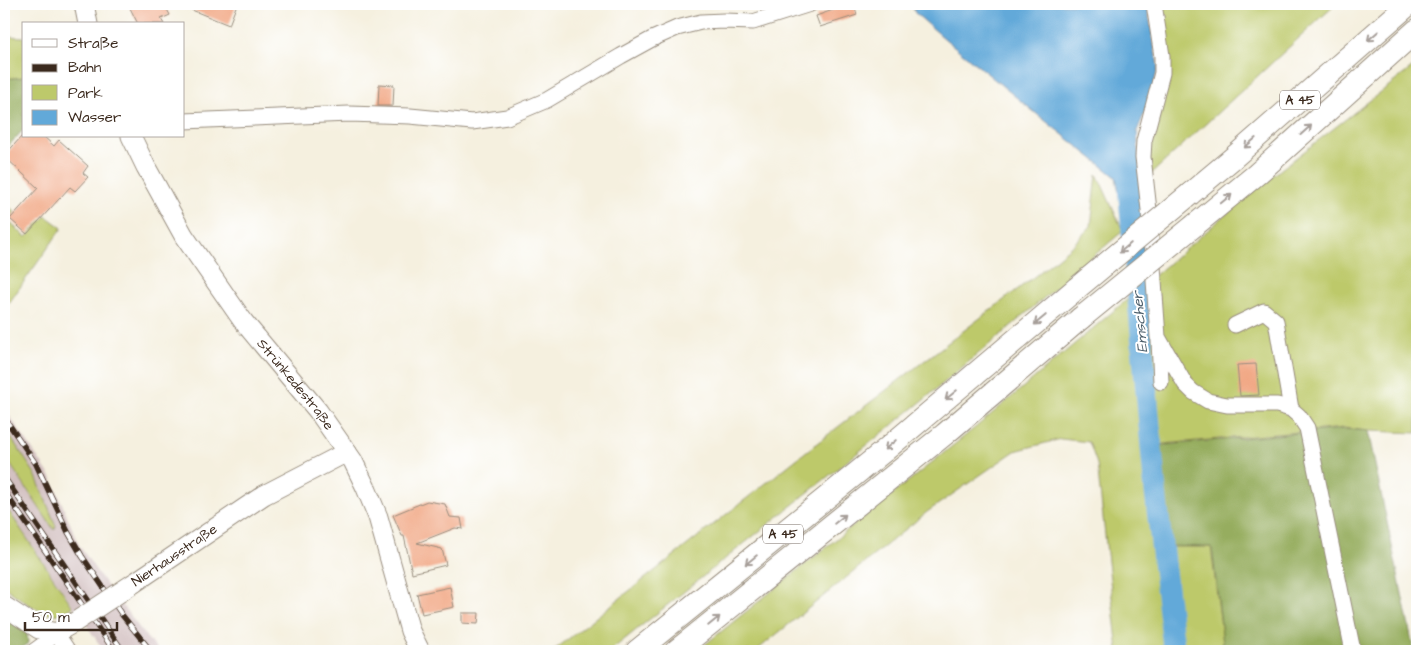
<svg xmlns="http://www.w3.org/2000/svg" width="1421" height="655" viewBox="0 0 1421 655" font-family="'Architects Daughter',sans-serif">
  <rect width="100%" height="100%" fill="#fff"/>
  <filter id="ink" filterUnits="userSpaceOnUse"><feTurbulence type="fractalNoise" baseFrequency=".02" numOctaves="2"/><feDisplacementMap in="SourceGraphic" scale="10" xChannelSelector="R" yChannelSelector="G"/><feConvolveMatrix kernelMatrix="1 2 1 2 8 2 1 2 1" color-interpolation-filters="sRGB"/></filter>
  <filter id="wash" filterUnits="userSpaceOnUse"><feTurbulence type="fractalNoise" baseFrequency=".0096" numOctaves="4" result="noise"/><feDisplacementMap in="SourceGraphic" scale="20" xChannelSelector="R" yChannelSelector="G"/><feGaussianBlur stdDeviation="1.12" result="paint"/><feColorMatrix in="noise" values="0 0 0 0 0 0 0 0 0 0 0 0 0 0 0 0 0 1.4 0 .05"/><feComposite in="paint" operator="in"/></filter>
  <g filter="url(#wash)">
    <rect width="100%" height="100%" fill="#f5f0df"/>
    <path fill="#d2bfc0" d="M 4,408 L 51,477 L 79,545 L 99,575 L 147,638 L 159,651 L 104,651 L 4,504 L 4,456 L 54,530 L 35,474 L 4,427 Z"/>
    <path fill="#bdc96b" stroke="#7c7a44" d="M 1158,4 L 1336,4 L 1149,176 L 1148,153 L 1159,99 L 1169,81 Z
      M 4,36 L 24,37 L 24,77 L 4,79 Z
      M 1417,64 L 1417,433 L 1368,431 L 1344,428 L 1151,445 L 1160,547 L 1211,547 L 1224,651 L 1118,651 L 1097,464 L 1089,442 L 1061,439 L 1015,451 L 927,512 L 756,651 L 697,651 L 976,427 L 1136,292 L 1149,419 L 1139,289 L 1258,187 Z
      M 1097,174 L 1123,231 L 926,398 L 610,651 L 553,651 L 808,450 L 1035,276 L 1073,245 L 1091,226 Z
      M 7,205 L 15,212 L 7,220 L 26,237 L 46,216 L 62,228 L 4,310 L 4,208 Z
      M 4,427 L 35,474 L 56,526 L 54,530 L 4,455 Z
      M 4,504 L 73,607 C 70,609 66,611 63,613 C 44,620 19,597 4,587 Z"/>
    <path fill="#96ad5f" stroke="#686c3e" d="M 24,77 L 24,129 L 4,151 L 4,79 Z
      M 1344,429 L 1368,431 L 1414,651 L 1224,651 L 1212,547 L 1164,546 L 1153,446 Z
      M 4,616 L 27,631 L 28,643 L 19,651 L 4,651 Z"/>
    <path fill="#62a9d9" stroke="#4e6a7c" d="M 912,4 L 1147,4 L 1158,67 L 1150,100 L 1137,131 L 1143,211 L 1125,227 L 1116,177 L 1033,111 L 944,38 L 915,13 Z"/>
    <g fill="none" stroke-linecap="round" stroke-linejoin="round">
      <path stroke="#62a9d9" stroke-width="22" d="M 1129,192 L 1155,488 L 1174,651"/>
    </g>
    <g id="blocks">
      <path fill="#f0a17c" d="M 128,4 L 164,4 L 170,15 L 161,19 L 164,24 L 138,24 Z
        M 177,4 L 237,4 L 229,25 Z
        M 850,4 L 854,4 L 857,15 L 820,27 L 816,16 Z
        M 379,84 L 394,85 L 393,106 L 378,106 Z
        M 22,136 L 43,136 L 54,146 L 59,140 L 88,166 L 83,173 L 88,177 L 75,191 L 70,187 L 27,234 L 10,219 L 38,188 L 4,156 Z
        M 1256,364 L 1259,395 L 1240,396 L 1237,365 Z
        M 427,501 L 445,504 L 450,517 L 461,518 L 463,529 L 455,528 L 417,543 L 442,549 L 446,565 L 412,573 L 404,536 L 402,536 L 393,515 Z
        M 450,587 L 454,607 L 422,614 L 417,594 Z
        M 462,613 L 479,613 L 478,624 L 462,623 Z"/>
    </g>
  </g>
  <g filter="url(#ink)">
    <use href="#blocks" fill-opacity="0" stroke="#988d7e" stroke-width="1"/>
    <g fill="none" stroke-linecap="round" stroke-linejoin="round">
      <defs>
        <path id="minor" d="M 1154,4 L 1162,56 L 1162,73 L 1144,141 L 1143,157 L 1149,210 L 1158,337 L 1185,384 L 1193,392 L 1208,401 L 1227,405 L 1277,405 L 1291,409 L 1299,416 L 1307,428 L 1353,651
          M 184,121 L 349,114 L 410,116 L 472,122 L 507,117 L 547,100 L 621,56 L 652,39 L 677,28 L 701,22 L 724,21 L 753,22 L 810,4
          M 1235,325 L 1264,311 L 1276,321 L 1291,409
          M 1159,341 L 1161,382
          M 34,651 L 45,643 L 56,633 L 68,651"/>
        <g id="major">
          <path d="M 84,4 L 88,24"/>
          <path id="s1" d="M 131,136 L 146,167 L 184,236 L 243,321 L 318,411 L 353,461 L 366,488 L 378,517 L 410,631 L 420,651"/>
          <path id="s2" d="M 134,583 L 264,495 L 347,452"/>
          <path d="M 4,606 L 39,629 L 56,633 L 75,622"/>
        </g>
        <path id="highway" d="M 1190,194 L 1233,158 L 1409,4
          M 1195,225 L 1257,174 L 1417,30
          M 637,651 L 884,451 L 1077,288
          M 676,651 L 945,434 L 1081,318"/>
      </defs>
      <use href="#minor" stroke="#988d7e" stroke-width="17"/>
      <use href="#major" stroke="#988d7e" stroke-width="21"/>
      <use href="#highway" stroke="#988d7e" stroke-width="24"/>
      <use href="#minor" stroke="#fff" stroke-width="15"/>
      <use href="#major" stroke="#fff" stroke-width="19"/>
      <use href="#highway" stroke="#fff" stroke-width="22"/>
      <defs>
        <path id="rail" d="M 4,417 L 36,464 L 68,532 L 82,556 L 122,615 L 151,651
          M 4,477 L 123,651
          M 4,491 L 114,651"/>
      </defs>
      <use href="#rail" stroke="#3b2a1e" stroke-width="5.5"/>
      <use href="#rail" stroke="#fff" stroke-width="4" stroke-dasharray="11" stroke-linecap="butt"/>
      <defs>
        <path id="major-bridge" d="M 75,622 L 134,583"/>
        <path id="highway-bridge" d="M 1077,288 L 1190,194
          M 1081,318 L 1195,225"/>
      </defs>
      <use href="#major-bridge" stroke="#988d7e" stroke-width="21" stroke-linecap="butt"/>
      <use href="#highway-bridge" stroke="#988d7e" stroke-width="24" stroke-linecap="butt"/>
      <use href="#major-bridge" stroke="#fff" stroke-width="19"/>
      <use href="#highway-bridge" stroke="#fff" stroke-width="22"/>
    </g>
    <defs><path id="oneway-shaft" d="M-6 0H5M1.5-3L5.5 0L1.5 3" fill="none" stroke-width="1.6" stroke-linecap="round" stroke-linejoin="round" transform="scale(1.25)"/></defs>
    <g stroke="#a79f9a">
      <use href="#oneway-shaft" transform="translate(1373 36) rotate(139)"/>
      <use href="#oneway-shaft" transform="translate(1306 130) rotate(-42)"/>
      <use href="#oneway-shaft" transform="translate(1250 143) rotate(139)"/>
      <use href="#oneway-shaft" transform="translate(1226 199) rotate(-39)"/>
      <use href="#oneway-shaft" transform="translate(1125 248) rotate(140)"/>
      <use href="#oneway-shaft" transform="translate(1040 320) rotate(140)"/>
      <use href="#oneway-shaft" transform="translate(951 395) rotate(141)"/>
      <use href="#oneway-shaft" transform="translate(890 445) rotate(140)"/>
      <use href="#oneway-shaft" transform="translate(840 519) rotate(-39)"/>
      <use href="#oneway-shaft" transform="translate(751 560) rotate(141)"/>
      <use href="#oneway-shaft" transform="translate(714 621) rotate(-39)"/>
    </g>
  </g>
  <g text-anchor="middle" dominant-baseline="central" stroke-width="4" stroke-linejoin="round" paint-order="stroke">
    <g fill="#fff" stroke="#766a62" stroke-width="1">
      <rect x="1280" y="90.5" width="40" height="19" rx="4"/>
      <rect x="763" y="524.5" width="40" height="19" rx="4"/>
    </g>
    <g font-size="12" font-weight="bold" fill="#3b2a1e">
      <text x="1300" y="100">A 45</text>
      <text x="783" y="534">A 45</text>
    </g>
    <g font-size="14" fill="#3b2a1e" stroke="#fff">
      <text stroke="none"><textPath href="#s1" startOffset="299">Strünkedestraße</textPath></text>
      <text stroke="none"><textPath href="#s2" startOffset="49">Nierhausstraße</textPath></text>
    </g>
    <g font-size="15" font-style="italic" fill="#4b5d69" stroke="#fff">
      <text transform="translate(1140 322) rotate(-95)">Emscher</text>
    </g>
  </g>
  <rect width="1421" height="655" fill="none" stroke="#fff" stroke-width="20"/>
  <rect x="22" y="22" width="162" height="115" fill="#ffffff" stroke="#b1aaa5"/>
  <rect x="32" y="39" width="25" height="8" fill="#ffffff" stroke="#b1aaa5"/>
  <text x="68" y="48" font-size="15" fill="#3b2a1e">Straße</text>
  <rect x="32" y="64" width="25" height="8" fill="#3b2a1e" stroke="#b1aaa5"/>
  <text x="68" y="72" font-size="15" fill="#3b2a1e">Bahn</text>
  <rect x="32" y="85" width="25" height="15" fill="#bdc96b" stroke="#b1aaa5"/>
  <text x="68" y="98" font-size="15" fill="#3b2a1e">Park</text>
  <rect x="32" y="110" width="25" height="15" fill="#62a9d9" stroke="#b1aaa5"/>
  <text x="68" y="122" font-size="15" fill="#3b2a1e">Wasser</text>
  <path d="M25 622v8h92v-8" fill="none" stroke="#3b2a1e" stroke-width="2.5"/>
  <text x="32" y="622" font-size="15" fill="#3b2a1e" stroke="#ffffff" stroke-width="4" paint-order="stroke">50 m</text>
</svg>
